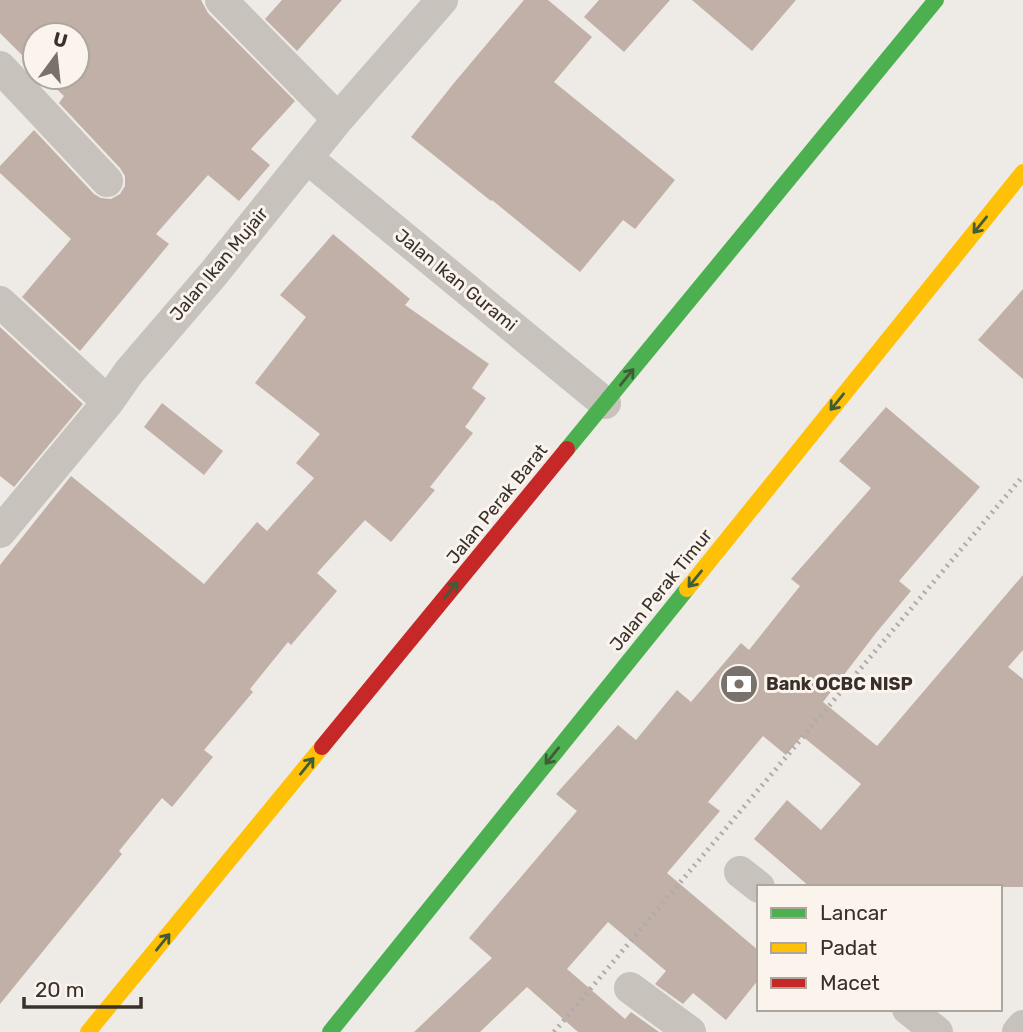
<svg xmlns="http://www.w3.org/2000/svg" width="1023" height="1032" viewBox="0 0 1023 1032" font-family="Rubik,sans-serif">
  <rect width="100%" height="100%" fill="#eeeae5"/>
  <path fill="#c1b0a7" d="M 0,0 L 201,0 L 208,13 L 295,101 L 251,149 L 270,165 L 239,201 L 208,175 L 156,234 L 169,244 L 80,351 L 22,297 L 71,239 L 0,173 L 0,166 L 34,130 L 94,194 L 101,198 L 111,199 L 120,194 L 125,186 L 125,176 L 120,168 L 59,103 L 64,96 L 44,77 L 77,77 L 77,35 L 35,35 L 35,68 L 0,33 Z
    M 282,0 L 342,0 L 297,51 L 265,19 Z
    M 524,0 L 548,0 L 592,37 L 554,82 L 675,180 L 635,229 L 623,220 L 580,272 L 492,200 L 491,201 L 411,137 L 454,83 Z
    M 599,0 L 670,0 L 624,52 L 584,17 Z
    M 692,0 L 796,0 L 752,51 Z
    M 333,234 L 410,299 L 405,305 L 489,364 L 472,388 L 486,398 L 465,427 L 473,433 L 430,487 L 435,490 L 391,542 L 365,520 L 317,573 L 337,591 L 291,645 L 288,642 L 250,689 L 253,692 L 204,750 L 213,757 L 172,807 L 162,798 L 119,851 L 122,854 L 0,1004 L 0,565 L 71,476 L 204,584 L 257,522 L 267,531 L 314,478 L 296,463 L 320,434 L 255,383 L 306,317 L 280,295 Z
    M 1023,289 L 1023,379 L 978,340 Z
    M 0,327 L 83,404 L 14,487 L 0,476 Z
    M 162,403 L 223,451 L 204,475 L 144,427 Z
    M 886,407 L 980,487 L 899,581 L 911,591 L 876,633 L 823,702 L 877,746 L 1023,575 L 1023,650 L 1008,667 L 1023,679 L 1023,887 L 810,887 L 754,839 L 787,800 L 821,830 L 861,784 L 802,736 L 786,755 L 763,736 L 708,802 L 720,811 L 667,873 L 759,951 L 759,979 L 726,1020 L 693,993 L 683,1004 L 655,984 L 666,971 L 608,922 L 567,969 L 625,1019 L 631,1012 L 659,1032 L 578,1032 L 527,987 L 480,1032 L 414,1032 L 492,958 L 469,938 L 577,811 L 556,794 L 618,725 L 636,740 L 677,690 L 691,702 L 741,643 L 749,650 L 800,586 L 791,579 L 871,488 L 839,461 Z"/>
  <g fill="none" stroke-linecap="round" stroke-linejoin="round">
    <path stroke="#c8c2bd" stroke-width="32" d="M 221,0 L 338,119
      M 0,67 L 107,181
      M 307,158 L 605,403
      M 0,302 L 108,402
      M 0,532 L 108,402 L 129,372 L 214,273 L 338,119 L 442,0
      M 740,872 L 759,887
      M 630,988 L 690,1032
      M 908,1009 L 937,1032
      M 1018,1032 L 1023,1026"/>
    <path stroke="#4caf50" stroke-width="16" d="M 567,449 L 936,0
      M 330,1032 L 687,589"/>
    <path stroke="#ffc107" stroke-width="16" d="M 687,589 L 1023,172
      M 88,1032 L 322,747"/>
    <path stroke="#c62828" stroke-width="16" d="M 322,747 L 567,449"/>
    <path stroke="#b0aba7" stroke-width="5" stroke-dasharray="2 5" stroke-linecap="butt" d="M 554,1032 L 1023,476"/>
  </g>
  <defs><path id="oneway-shaft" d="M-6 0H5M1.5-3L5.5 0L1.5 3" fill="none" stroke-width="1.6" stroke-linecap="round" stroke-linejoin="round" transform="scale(1.75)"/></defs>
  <g stroke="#405c38">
    <use href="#oneway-shaft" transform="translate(980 225) rotate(129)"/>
    <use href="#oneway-shaft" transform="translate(627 377) rotate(-51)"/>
    <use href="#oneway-shaft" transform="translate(837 402) rotate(129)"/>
    <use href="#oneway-shaft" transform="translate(695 579) rotate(129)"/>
    <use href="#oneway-shaft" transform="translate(451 590) rotate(-51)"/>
    <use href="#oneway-shaft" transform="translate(552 756) rotate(129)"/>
    <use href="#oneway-shaft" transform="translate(307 766) rotate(-51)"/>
    <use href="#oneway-shaft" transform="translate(163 942) rotate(-51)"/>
  </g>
  <defs>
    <symbol id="bank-disc" viewBox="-11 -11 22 22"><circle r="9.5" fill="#78716c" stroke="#faf4ed"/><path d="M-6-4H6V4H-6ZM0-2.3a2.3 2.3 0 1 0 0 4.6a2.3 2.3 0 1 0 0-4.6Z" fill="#fff"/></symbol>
  </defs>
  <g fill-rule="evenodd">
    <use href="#bank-disc" x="717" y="662" width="44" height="44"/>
  </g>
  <g text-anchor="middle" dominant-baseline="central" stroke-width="6" stroke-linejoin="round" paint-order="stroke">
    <g font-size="18" fill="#39302b" stroke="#faf4ed">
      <text transform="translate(219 264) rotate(-50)">Jalan Ikan Mujair</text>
      <text transform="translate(456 280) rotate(39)">Jalan Ikan Gurami</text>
      <text transform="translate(497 504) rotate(-51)">Jalan Perak Barat</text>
      <text transform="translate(661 590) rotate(-51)">Jalan Perak Timur</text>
    </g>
    <g font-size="18" font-weight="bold" fill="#39302b" stroke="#faf4ed" text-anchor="start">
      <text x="766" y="684">Bank OCBC NISP</text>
    </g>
  </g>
  <rect x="757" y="885" width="245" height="126" fill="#faf4ed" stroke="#ada69f" stroke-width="2"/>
  <rect x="771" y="908" width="35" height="10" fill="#4caf50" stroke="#ada69f" stroke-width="2"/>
  <text x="820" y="920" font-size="21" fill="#39302b">Lancar</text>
  <rect x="771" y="943" width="35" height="10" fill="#ffc107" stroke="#ada69f" stroke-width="2"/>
  <text x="820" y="955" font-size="21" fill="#39302b">Padat</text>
  <rect x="771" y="978" width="35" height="10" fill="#c62828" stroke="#ada69f" stroke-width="2"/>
  <text x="820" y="990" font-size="21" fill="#39302b">Macet</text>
  <g transform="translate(56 56) rotate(15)"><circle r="33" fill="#faf4ed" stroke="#ada69f" stroke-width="2"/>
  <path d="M0-5L12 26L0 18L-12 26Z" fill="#78716c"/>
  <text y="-10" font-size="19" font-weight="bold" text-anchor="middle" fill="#39302b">U</text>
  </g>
  <path d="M24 997v10h117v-10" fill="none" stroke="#39302b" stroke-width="3.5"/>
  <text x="35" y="997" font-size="21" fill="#39302b" stroke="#faf4ed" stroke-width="5" paint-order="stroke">20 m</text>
</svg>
